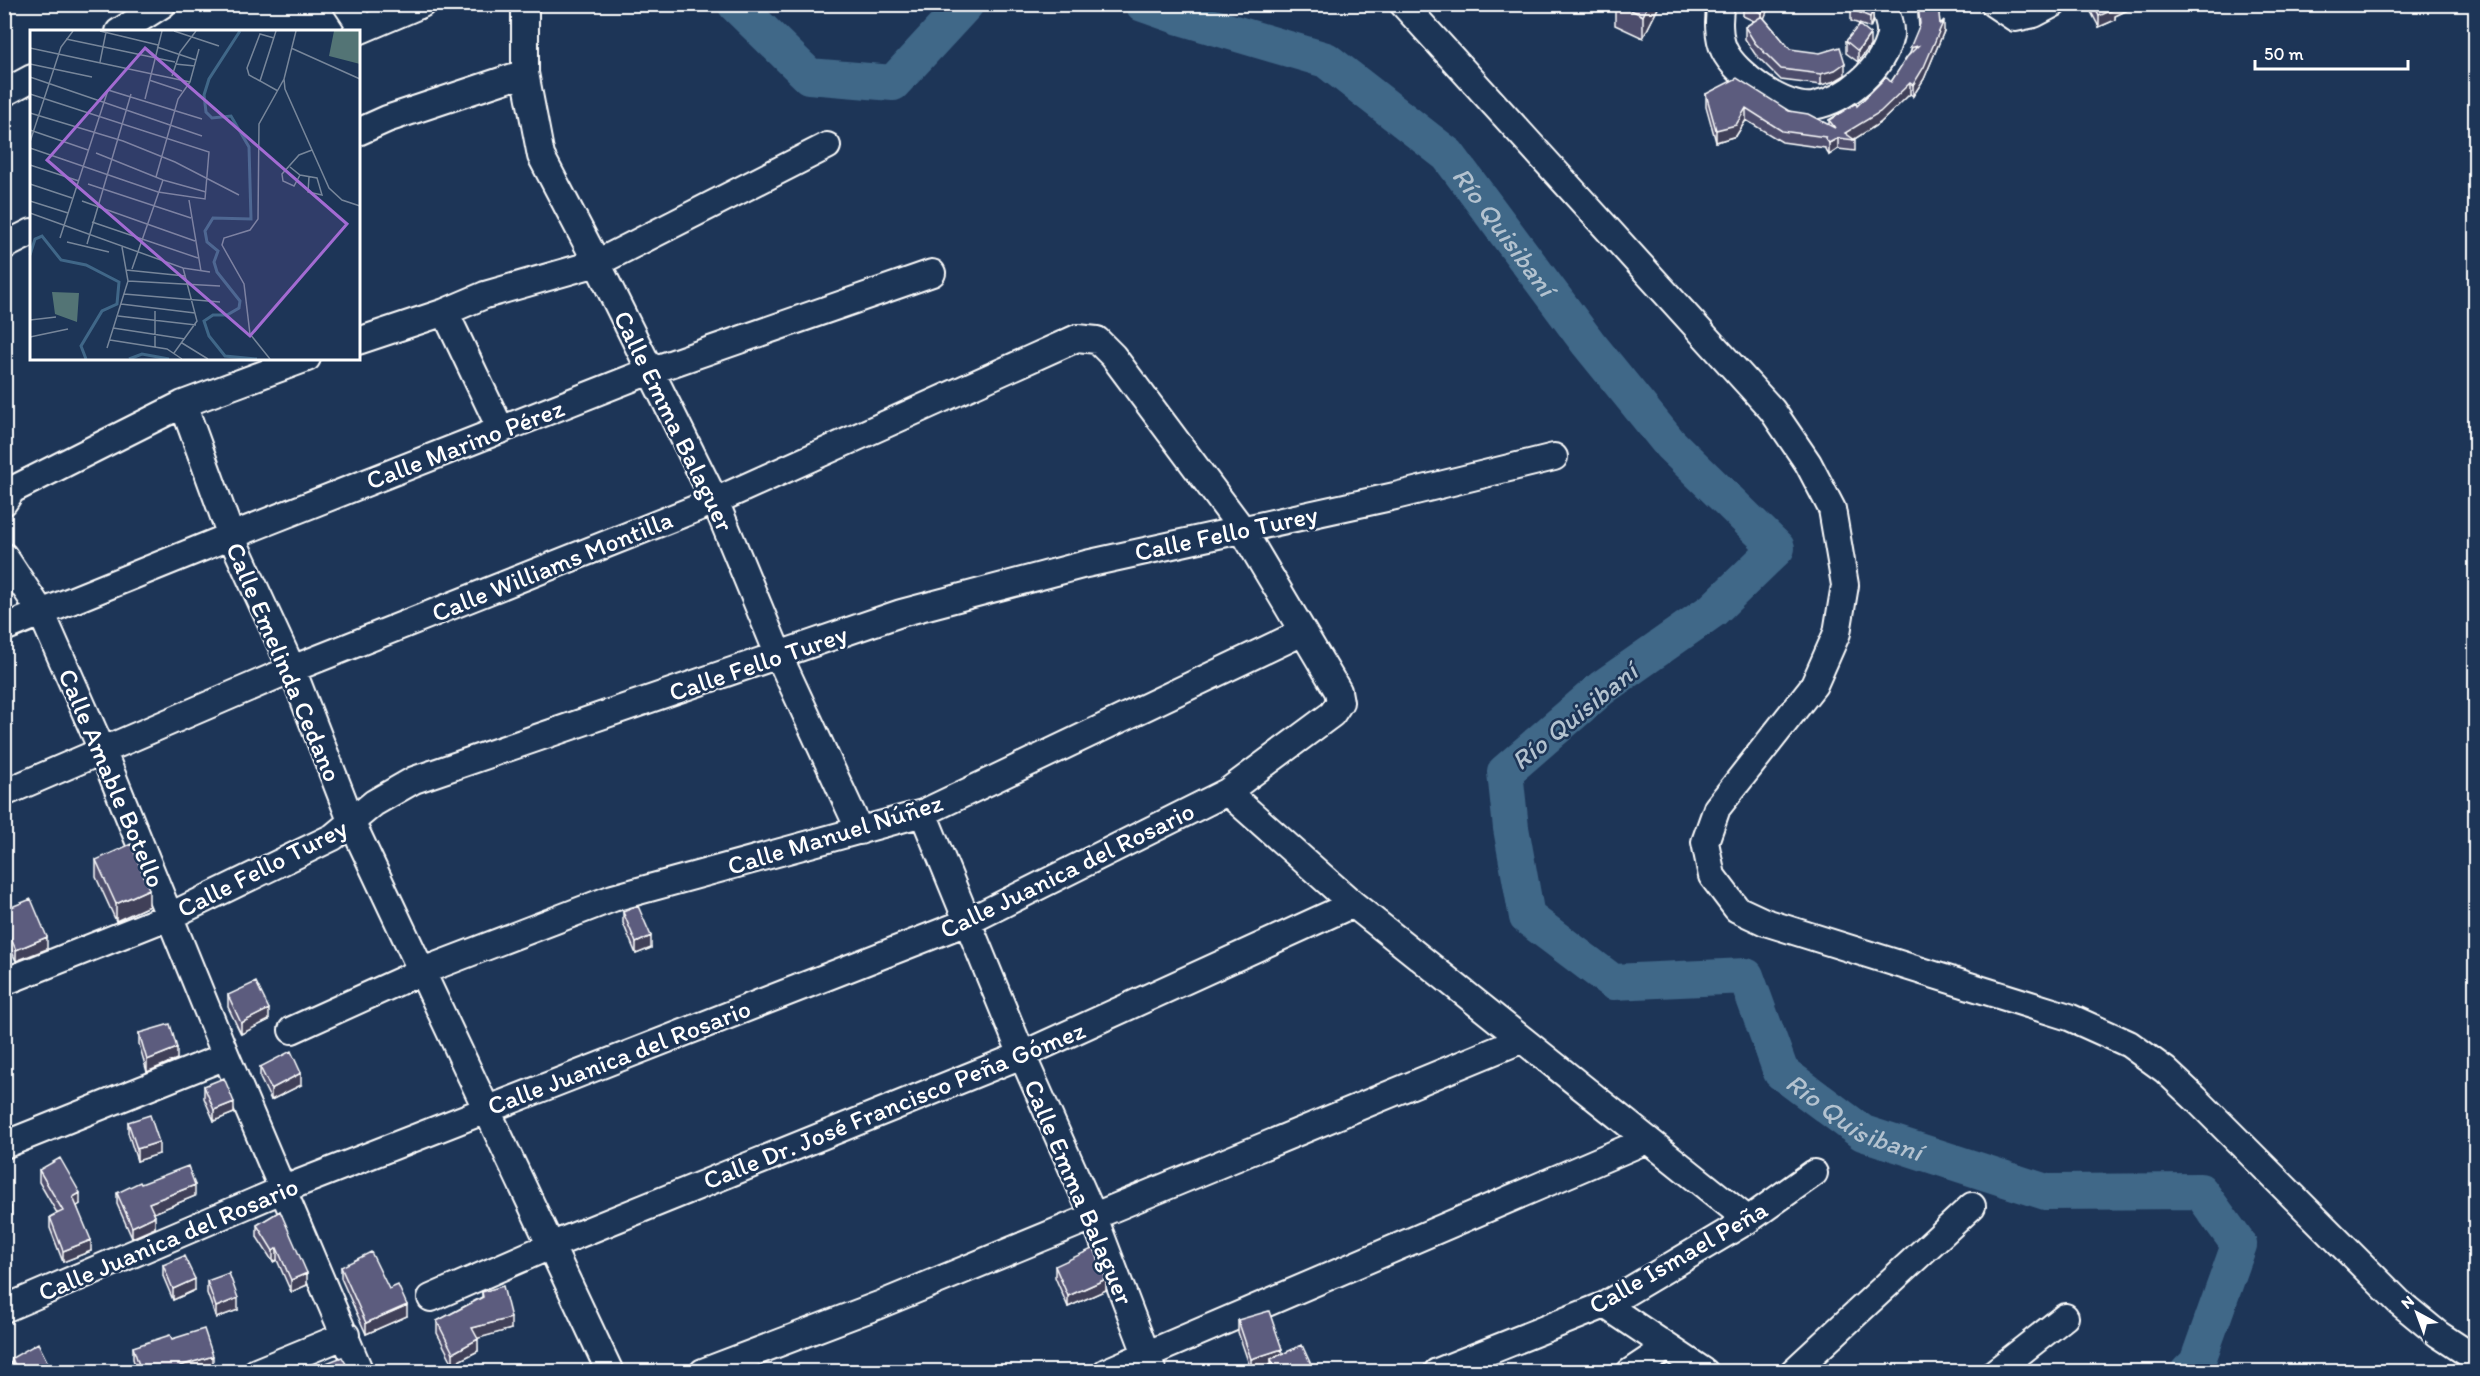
<svg xmlns="http://www.w3.org/2000/svg" width="2480" height="1376" viewBox="0 0 2480 1376" font-family="Itim,sans-serif">
  <rect width="100%" height="100%" fill="#1d3557"/>
  <filter id="ink" filterUnits="userSpaceOnUse"><feTurbulence type="fractalNoise" baseFrequency=".0167" numOctaves="2"/><feDisplacementMap in="SourceGraphic" scale="12" xChannelSelector="R" yChannelSelector="G"/><feConvolveMatrix kernelMatrix="1 2 1 2 8 2 1 2 1" color-interpolation-filters="sRGB"/></filter>
  <g filter="url(#ink)">
    <g fill="none" stroke-linecap="round" stroke-linejoin="round">
      <g stroke="#406788" stroke-width="36">
        <path d="M 735,4 L 809,76 L 893,83 L 966,4"/>
        <path id="s1" d="M 1143,4 L 1180,17 L 1326,60 L 1448,155 L 1588,343 L 1670,444 L 1777,548 L 1713,610 L 1602,688 L 1505,772 L 1511,828 L 1527,917 L 1613,982 L 1746,976 L 1781,1072 L 1863,1133 L 2046,1192 L 2200,1191 L 2239,1245 L 2197,1363 L 2188,1372"/>
      </g>
      <defs>
        <path id="minor" d="M 346,4 L 362,28
          M 525,4 L 525,73 L 541,156 L 597,263 L 715,501 L 779,656 L 860,831
          M 1403,4 L 1772,410 L 1808,463 L 1832,509 L 1845,585 L 1837,633 L 1814,685 L 1717,808 L 1705,842 L 1712,876 L 1737,909 L 1765,922 L 2069,1017 L 2129,1044 L 2165,1070 L 2196,1099 L 2399,1302 L 2438,1334 L 2476,1359
          M 1721,4 C 1718,17 1718,37 1724,50 C 1735,74 1785,110 1813,106 C 1846,100 1883,69 1890,35 C 1891,26 1886,13 1882,4
          M 1994,4 L 2015,18 L 2034,14 L 2053,4
          M 119,32 L 163,4
          M 356,32 L 422,4
          M 4,93 L 32,78
          M 358,132 L 387,119 L 525,73
          M 4,246 L 32,232
          M 445,312 L 501,430
          M 358,341 L 445,312 L 485,295 L 597,263 L 827,146
          M 183,404 L 231,536 L 292,669 L 352,823 L 610,1372
          M 4,502 L 12,490 L 183,404 L 307,358
          M 4,556 L 41,612 L 102,750 L 226,1056 L 360,1372
          M 4,628 L 231,536 L 650,371 L 932,273
          M 1227,792 L 1353,904 L 1748,1220
          M 4,793 L 292,669 L 715,501 L 1077,338 L 1097,340 L 1113,356 L 1242,529 L 1338,691 L 1340,702 L 1332,714 L 1227,792 L 967,922 L 284,1189 L 4,1309
          M 923,813 L 1022,1055 L 1093,1215 L 1153,1372
          M 4,982 L 170,916 L 333,837 L 374,803 L 414,780 L 901,613 L 1086,564 L 1395,496 L 1554,457
          M 292,1030 L 420,972 L 613,898 L 923,813 L 1303,632
          M 4,1145 L 226,1056
          M 431,1298 L 550,1246 L 1022,1055 L 1353,904
          M 1605,1305 L 1705,1372
          M 256,1372 L 346,1335
          M 703,1372 L 879,1305 L 1521,1040
          M 1106,1372 L 1647,1140
          M 1437,1372 L 1605,1305 L 1748,1220 L 1814,1173
          M 1630,1372 L 1666,1348
          M 1793,1372 L 1972,1206
          M 1995,1372 L 2065,1317"/>
      </defs>
      <use href="#minor" stroke="#fff" stroke-width="30"/>
      <use href="#minor" stroke="#1d3557" stroke-width="26"/>
    </g>
    <path fill="#4e4e6c" stroke="#fff" stroke-width="1.5" d="M 1615,4 L 1660,4 L 1643,38 L 1615,25 Z
      M 1743,4 L 1770,4 L 1764,18 L 1790,49 L 1845,75 L 1835,81 L 1821,85 L 1781,80 L 1755,54 L 1745,39 L 1745,27 L 1754,21 L 1743,16 Z
      M 1917,4 L 1938,4 L 1940,24 L 1944,31 L 1924,79 L 1913,96 L 1910,94 L 1880,123 L 1854,139 L 1855,140 L 1855,151 L 1838,149 L 1829,155 L 1825,149 L 1825,148 L 1782,142 L 1746,120 L 1736,136 L 1716,142 L 1706,106 L 1706,94 L 1789,111 L 1829,125 L 1829,120 L 1857,106 L 1891,82 L 1910,53 L 1919,27 Z
      M 2089,4 L 2140,4 L 2115,16 L 2115,20 L 2099,27 L 2089,8 Z
      M 1851,9 L 1873,10 L 1873,21 L 1870,28 L 1851,21 Z
      M 1846,41 L 1870,46 L 1858,62 L 1846,53 Z
      M 96,860 L 149,906 L 116,921 L 96,877 Z
      M 4,910 L 47,949 L 16,961 L 4,935 Z
      M 623,912 L 651,948 L 636,954 L 623,923 Z
      M 228,995 L 269,1020 L 241,1034 L 228,1007 Z
      M 139,1033 L 177,1059 L 147,1072 L 139,1044 Z
      M 260,1067 L 301,1085 L 271,1100 L 260,1078 Z
      M 204,1086 L 234,1113 L 214,1121 L 204,1098 Z
      M 128,1122 L 159,1154 L 137,1161 L 128,1133 Z
      M 39,1170 L 80,1204 L 77,1206 L 91,1251 L 63,1262 L 50,1228 L 50,1217 L 57,1213 L 39,1182 Z
      M 141,1184 L 195,1196 L 154,1213 L 155,1228 L 132,1238 L 117,1204 L 117,1193 Z
      M 280,1211 L 307,1285 L 291,1292 L 277,1260 L 273,1262 L 257,1237 L 257,1225 Z
      M 163,1265 L 195,1290 L 173,1300 L 163,1276 Z
      M 1055,1266 L 1106,1290 L 1068,1307 L 1055,1277 Z
      M 341,1267 L 389,1289 L 407,1316 L 366,1334 L 341,1278 Z
      M 207,1281 L 238,1310 L 216,1318 L 207,1293 Z
      M 482,1292 L 511,1329 L 477,1338 L 478,1351 L 453,1364 L 437,1333 L 437,1321 L 482,1297 Z
      M 1238,1320 L 1282,1354 L 1314,1371 L 1271,1371 L 1271,1364 L 1251,1370 L 1238,1332 Z
      M 172,1339 L 213,1367 L 200,1371 L 137,1371 L 133,1359 L 133,1347 Z
      M 12,1358 L 52,1371 L 4,1371 L 12,1365 Z"/>
    <path fill="#404058" stroke="#fff" stroke-width="1.5" d="M 1648,4 L 1660,4 L 1643,38 L 1643,16 Z
      M 1765,4 L 1770,4 L 1762,24 L 1762,13 Z
      M 2115,4 L 2140,4 L 2115,16 L 2115,20 L 2099,27 L 2099,16 Z
      M 1873,10 L 1873,21 L 1870,28 L 1870,17 Z
      M 1944,20 L 1944,31 L 1924,79 L 1913,96 L 1913,85 Z
      M 1870,34 L 1870,46 L 1858,62 L 1858,51 Z
      M 1845,63 L 1845,75 L 1835,81 L 1821,85 L 1821,74 Z
      M 1910,83 L 1910,94 L 1880,123 L 1853,140 L 1845,133 Z
      M 1746,108 L 1746,120 L 1736,136 L 1716,142 L 1716,130 Z
      M 1838,138 L 1838,149 L 1829,155 L 1829,143 Z
      M 9,860 L 9,872 L 4,874 L 4,863 Z
      M 149,889 L 149,906 L 116,921 L 116,904 Z
      M 651,936 L 651,948 L 636,954 L 636,943 Z
      M 47,937 L 47,949 L 16,961 L 16,950 Z
      M 269,1009 L 269,1020 L 241,1034 L 241,1023 Z
      M 177,1048 L 177,1059 L 147,1072 L 147,1060 Z
      M 301,1073 L 301,1085 L 271,1100 L 271,1089 Z
      M 234,1102 L 234,1113 L 214,1121 L 214,1110 Z
      M 159,1142 L 159,1154 L 137,1161 L 137,1149 Z
      M 195,1185 L 195,1196 L 149,1215 L 149,1203 Z
      M 80,1193 L 80,1204 L 73,1209 L 73,1197 Z
      M 11,1207 L 11,1218 L 4,1222 L 4,1210 Z
      M 155,1216 L 155,1228 L 132,1238 L 132,1227 Z
      M 91,1240 L 91,1251 L 63,1262 L 63,1251 Z
      M 277,1248 L 277,1260 L 273,1262 L 273,1251 Z
      M 307,1273 L 307,1285 L 291,1292 L 291,1280 Z
      M 195,1279 L 195,1290 L 173,1300 L 173,1289 Z
      M 1106,1279 L 1106,1290 L 1068,1307 L 1068,1296 Z
      M 7,1280 L 7,1291 L 4,1292 L 4,1281 Z
      M 238,1298 L 238,1310 L 216,1318 L 216,1307 Z
      M 407,1305 L 407,1316 L 366,1334 L 366,1323 Z
      M 511,1318 L 511,1329 L 472,1340 L 472,1328 Z
      M 478,1339 L 478,1351 L 453,1364 L 453,1353 Z
      M 1282,1349 L 1282,1360 L 1271,1359 L 1271,1364 L 1251,1370 L 1251,1359 Z
      M 213,1356 L 213,1367 L 200,1371 L 180,1371 L 180,1366 Z
      M 13,1367 L 13,1371 L 6,1371 Z"/>
    <path fill="#5b5b7e" stroke="#fff" stroke-width="1.5" d="M 1619,4 L 1648,4 L 1643,16 Z
      M 1743,4 L 1765,4 L 1762,13 Z
      M 1853,4 L 1871,4 L 1873,10 L 1870,17 L 1851,9 Z
      M 1918,4 L 1938,4 L 1940,24 L 1944,20 L 1924,67 L 1913,85 L 1910,83 L 1880,112 L 1845,133 L 1855,140 L 1838,138 L 1829,143 L 1825,138 L 1826,137 L 1782,131 L 1746,108 L 1736,125 L 1716,130 L 1706,94 L 1737,78 L 1789,111 L 1808,114 L 1835,128 L 1829,120 L 1856,103 L 1857,106 L 1886,77 L 1891,82 L 1907,57 L 1918,46 L 1910,48 L 1920,24 Z
      M 2093,4 L 2115,4 L 2113,5 L 2115,9 L 2099,16 Z
      M 1762,16 L 1790,49 L 1820,53 L 1840,47 L 1845,63 L 1835,70 L 1821,74 L 1781,69 L 1755,43 L 1745,27 Z
      M 1859,25 L 1870,34 L 1858,51 L 1846,41 Z
      M 131,844 L 149,889 L 116,904 L 96,860 Z
      M 4,849 L 9,860 L 4,863 Z
      M 31,899 L 47,937 L 16,950 L 4,923 L 4,910 Z
      M 638,906 L 651,936 L 636,943 L 623,912 Z
      M 256,982 L 269,1009 L 241,1023 L 228,995 Z
      M 170,1024 L 177,1048 L 147,1060 L 139,1033 Z
      M 291,1051 L 301,1073 L 271,1089 L 260,1067 Z
      M 224,1078 L 234,1102 L 214,1110 L 204,1086 Z
      M 150,1115 L 159,1142 L 137,1149 L 128,1122 Z
      M 60,1158 L 80,1193 L 73,1197 L 91,1240 L 63,1251 L 50,1217 L 63,1211 L 39,1170 Z
      M 188,1166 L 195,1185 L 149,1203 L 155,1216 L 132,1227 L 117,1193 L 140,1182 L 141,1184 Z
      M 4,1197 L 11,1207 L 4,1210 Z
      M 280,1211 L 307,1273 L 291,1280 L 277,1248 L 273,1251 L 257,1225 Z
      M 1094,1248 L 1106,1279 L 1068,1296 L 1055,1266 Z
      M 371,1252 L 389,1289 L 398,1285 L 407,1305 L 366,1323 L 341,1267 Z
      M 184,1256 L 195,1279 L 173,1289 L 163,1265 Z
      M 229,1273 L 238,1298 L 216,1307 L 207,1281 Z
      M 503,1286 L 511,1318 L 472,1328 L 478,1339 L 453,1353 L 437,1321 L 483,1297 L 482,1292 Z
      M 1269,1311 L 1282,1349 L 1251,1359 L 1238,1320 Z
      M 204,1329 L 213,1356 L 180,1366 L 182,1371 L 141,1371 L 133,1347 L 170,1335 L 172,1339 Z
      M 38,1343 L 52,1371 L 17,1371 L 12,1358 Z
      M 1302,1345 L 1314,1371 L 1276,1371 L 1271,1359 Z
      M 4,1354 L 13,1367 L 6,1371 L 4,1371 Z
      M 342,1357 L 350,1371 L 311,1371 L 311,1369 Z"/>
  </g>
  <g text-anchor="middle" dominant-baseline="central" stroke-width="5" stroke-linejoin="round" paint-order="stroke">
    <g font-size="26" fill="#fff" stroke="#1d3557">
      <text transform="translate(674 421) rotate(64)">Calle Emma Balaguer</text>
      <text transform="translate(465 444) rotate(-21)">Calle Marino Pérez</text>
      <text transform="translate(1226 533) rotate(-12)">Calle Fello Turey</text>
      <text transform="translate(552 566) rotate(-22)">Calle Williams Montilla</text>
      <text transform="translate(284 662) rotate(67)">Calle Emelinda Cedano</text>
      <text transform="translate(758 663) rotate(-19)">Calle Fello Turey</text>
      <text transform="translate(112 778) rotate(67)">Calle Amable Botello</text>
      <text transform="translate(835 834) rotate(-17)">Calle Manuel Núñez</text>
      <text transform="translate(262 868) rotate(-27)">Calle Fello Turey</text>
      <text transform="translate(1067 870) rotate(-26)">Calle Juanica del Rosario</text>
      <text transform="translate(619 1057) rotate(-21)">Calle Juanica del Rosario</text>
      <text transform="translate(894 1105) rotate(-22)">Calle Dr. José Francisco Peña Gómez</text>
      <text transform="translate(1079 1192) rotate(67)">Calle Emma Balaguer</text>
      <text transform="translate(168 1239) rotate(-23)">Calle Juanica del Rosario</text>
      <text transform="translate(1678 1257) rotate(-30)">Calle Ismael Peña</text>
    </g>
    <g font-size="27" font-style="italic" fill="#b3c2cf" stroke="#1d3557">
      <text stroke="none"><textPath href="#s1" startOffset="441">Río Quisibaní</textPath></text>
      <text transform="translate(1574 716) rotate(-39)">Río Quisibaní</text>
      <text stroke="none"><textPath href="#s1" startOffset="1790">Río Quisibaní</textPath></text>
    </g>
  </g>
  <g transform="translate(30 30)">
    <rect width="330" height="330" fill="#1d3557"/>
    <path d="M 304,1 L 330,1 L 330,34 L 299,26 ZM 22,262 L 49,263 L 47,292 L 25,284 Z" fill="#537475"/>
    <path fill="none" stroke="#406788" stroke-width="3" d="M 210,1 L 179,49 L 174,65 L 176,82 L 182,88 L 201,86 L 219,117 L 221,189 L 183,188 L 175,201 L 177,212 L 188,221 L 184,232 L 187,242 L 210,271 L 209,278 L 197,285 L 183,285 L 174,291 L 179,306 L 195,326 L 227,329M 0,225 L 5,209 L 12,206 L 31,230 L 56,235 L 89,252 L 87,274 L 72,281 L 51,316 L 56,329M 99,329 L 112,324 L 139,329"/>
    <path fill="none" stroke="#77869a" stroke-width="1.5" d="M 70,1 L 128,15M 144,1 L 189,16M 246,1 L 230,51 L 248,61M 266,1 L 254,49 L 255,59 L 299,158 L 312,170 L 330,176M 36,9 L 145,32M 127,17 L 166,30M 0,18 L 160,52M 261,18 L 330,49M 70,32 L 76,2M 0,34 L 62,47M 145,34 L 165,36M 142,46 L 150,22 L 166,1M 0,47 L 172,106M 119,50 L 152,61M 230,51 L 219,45 L 217,38 L 230,4 L 244,8M 0,64 L 179,122 L 175,169 L 128,162 L 0,118M 115,69 L 132,1M 0,83 L 93,111 L 145,132 L 209,165M 0,100 L 58,120M 0,112 L 31,17 L 43,1M 66,123 L 133,150 L 176,162M 0,135 L 49,151M 260,137 L 270,145 L 287,148 L 292,165 L 278,162 L 279,147M 270,145 L 264,156 L 253,151 L 252,144 L 269,125 L 282,120M 126,147 L 148,69 L 160,52 L 169,19M 0,154 L 42,168M 58,154 L 161,188M 159,170 L 171,241M 0,171 L 38,183M 52,171 L 165,211M 0,183 L 153,238 L 180,242M 62,192 L 168,228M 30,208 L 78,60 L 172,89M 37,212 L 79,222M 57,214 L 101,64M 102,239 L 133,150M 96,240 L 155,246M 98,251 L 190,256M 94,264 L 190,272M 91,274 L 165,283M 88,286 L 166,295M 0,290 L 26,287M 83,298 L 155,309M 0,307 L 38,299M 80,310 L 137,319 L 152,329M 152,313 L 178,329M 125,317 L 125,281M 77,318 L 98,251 L 92,217M 144,323 L 167,291 L 153,238M 240,329 L 220,304 L 214,254 L 192,215 L 194,208 L 220,200 L 228,189 L 229,94 L 254,49"/>
    <path fill="#a36bd2" fill-opacity="0.15" stroke="#a36bd2" stroke-width="3" d="M 115,18 L 317,194 L 220,306 L 17,130 Z"/>
    <rect width="330" height="330" fill="none" stroke="#fff" stroke-width="3"/>
  </g>
  <rect width="2480" height="1376" fill="none" stroke="#1d3557" stroke-width="24"/>
  <rect x="12" y="12" width="2456" height="1352" fill="none" stroke="#fff" stroke-width="2" filter="url(#ink)"/>
  <g transform="translate(2417 1313) rotate(319)" stroke="#1d3557" stroke-width="4.5" paint-order="stroke">
  <path d="M0-4.5L10 22L0 15L-10 22Z" fill="#ffffff"/>
  <text y="-9" font-size="16" font-weight="bold" text-anchor="middle" fill="#ffffff">N</text>
  </g>
  <path d="M2255 60v9h153v-9" fill="none" stroke="#ffffff" stroke-width="3"/>
  <text x="2264" y="60" font-size="18" fill="#ffffff" stroke="#1d3557" stroke-width="4.5" paint-order="stroke">50 m</text>
</svg>
